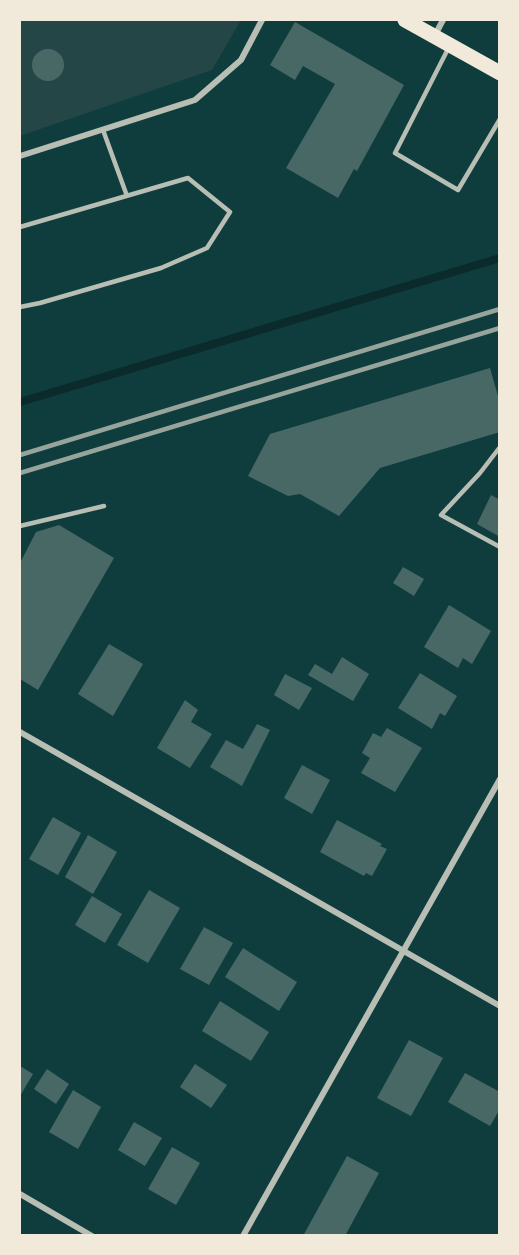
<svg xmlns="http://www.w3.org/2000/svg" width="519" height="1255" viewBox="0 0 519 1255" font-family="'Titillium Web',sans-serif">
  <rect width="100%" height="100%" fill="#0f3d3e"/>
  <path fill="#244646" d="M 20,20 L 241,20 L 212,70 L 20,136 Z"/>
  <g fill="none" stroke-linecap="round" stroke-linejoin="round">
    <path stroke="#0a2a2b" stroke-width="8" d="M 20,402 L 500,258"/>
  </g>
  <path fill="#486865" d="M 295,22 L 404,85 L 357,171 L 354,169 L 338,198 L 286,168 L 335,84 L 303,66 L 295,80 L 270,65 Z
    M32 65a16 16 0 1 1 32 0a16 16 0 1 1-32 0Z
    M 490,368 L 500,403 L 500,432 L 380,468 L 339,516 L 300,494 L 288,496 L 248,476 L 270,434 Z
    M 491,495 L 500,500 L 500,537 L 477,524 Z
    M 59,525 L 114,558 L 38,690 L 20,679 L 20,563 L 36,532 Z
    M 403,567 L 424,579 L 414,596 L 393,583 Z
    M 449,605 L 491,631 L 472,664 L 463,658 L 458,668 L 424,647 Z
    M 109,644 L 143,664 L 113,716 L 78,694 Z
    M 342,657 L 369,674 L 353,701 L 308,675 L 315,664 L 332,674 Z
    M 420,673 L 457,696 L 445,716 L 440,713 L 432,729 L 398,708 Z
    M 285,674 L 312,688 L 299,710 L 274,695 Z
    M 185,700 L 198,710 L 191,722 L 212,734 L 190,768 L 157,748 Z
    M 257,724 L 270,730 L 242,786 L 210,767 L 226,740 L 243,749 Z
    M 387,728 L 422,748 L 395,792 L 361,773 L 370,758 L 362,753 L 373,733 L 381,737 Z
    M 302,765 L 330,780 L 312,814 L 284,798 Z
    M 53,817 L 81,833 L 58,875 L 29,859 Z
    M 337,820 L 382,844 L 380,846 L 387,849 L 372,876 L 366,873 L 364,876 L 320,852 Z
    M 88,835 L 117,852 L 93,894 L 65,877 Z
    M 149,890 L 180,908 L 148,963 L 117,945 Z
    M 92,896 L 122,914 L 105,943 L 75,925 Z
    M 204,927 L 233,943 L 209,985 L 180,969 Z
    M 243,948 L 297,982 L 279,1011 L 225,977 Z
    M 220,1001 L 269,1032 L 251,1061 L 202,1031 Z
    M 409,1040 L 443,1058 L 411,1116 L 377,1098 Z
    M 195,1064 L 227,1085 L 211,1108 L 180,1087 Z
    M 20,1066 L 33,1074 L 20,1096 Z
    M 47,1069 L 69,1084 L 56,1104 L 34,1089 Z
    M 465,1073 L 500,1092 L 500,1109 L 490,1126 L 448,1102 Z
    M 73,1090 L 101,1107 L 78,1149 L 49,1132 Z
    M 134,1122 L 162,1138 L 145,1166 L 118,1150 Z
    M 172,1147 L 200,1163 L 176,1205 L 148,1189 Z
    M 347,1156 L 379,1173 L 345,1236 L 303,1236 Z"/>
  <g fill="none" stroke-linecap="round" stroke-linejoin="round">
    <path stroke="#b8beb3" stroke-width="4.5" d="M 449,47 L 395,153 L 458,190 L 500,119
      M 103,130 L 127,196
      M 20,227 L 188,178 L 230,212 L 207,248 L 161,268 L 40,303 L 20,307
      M 500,447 L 480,473 L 441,515 L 500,547
      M 20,526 L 104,506"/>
    <path stroke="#b8beb3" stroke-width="6" d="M 435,35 L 443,20
      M 20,156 L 195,100 L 241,60 L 262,20
      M 20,732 L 500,1006
      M 20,1194 L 92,1236
      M 243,1236 L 500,779"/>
    <path stroke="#f1e9da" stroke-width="15" d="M 405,20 L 500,73"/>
    <path stroke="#97a49c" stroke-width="4.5" d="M 20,455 L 500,309
      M 20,473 L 500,328"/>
  </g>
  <rect width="519" height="1255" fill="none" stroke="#f1e9da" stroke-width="42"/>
</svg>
